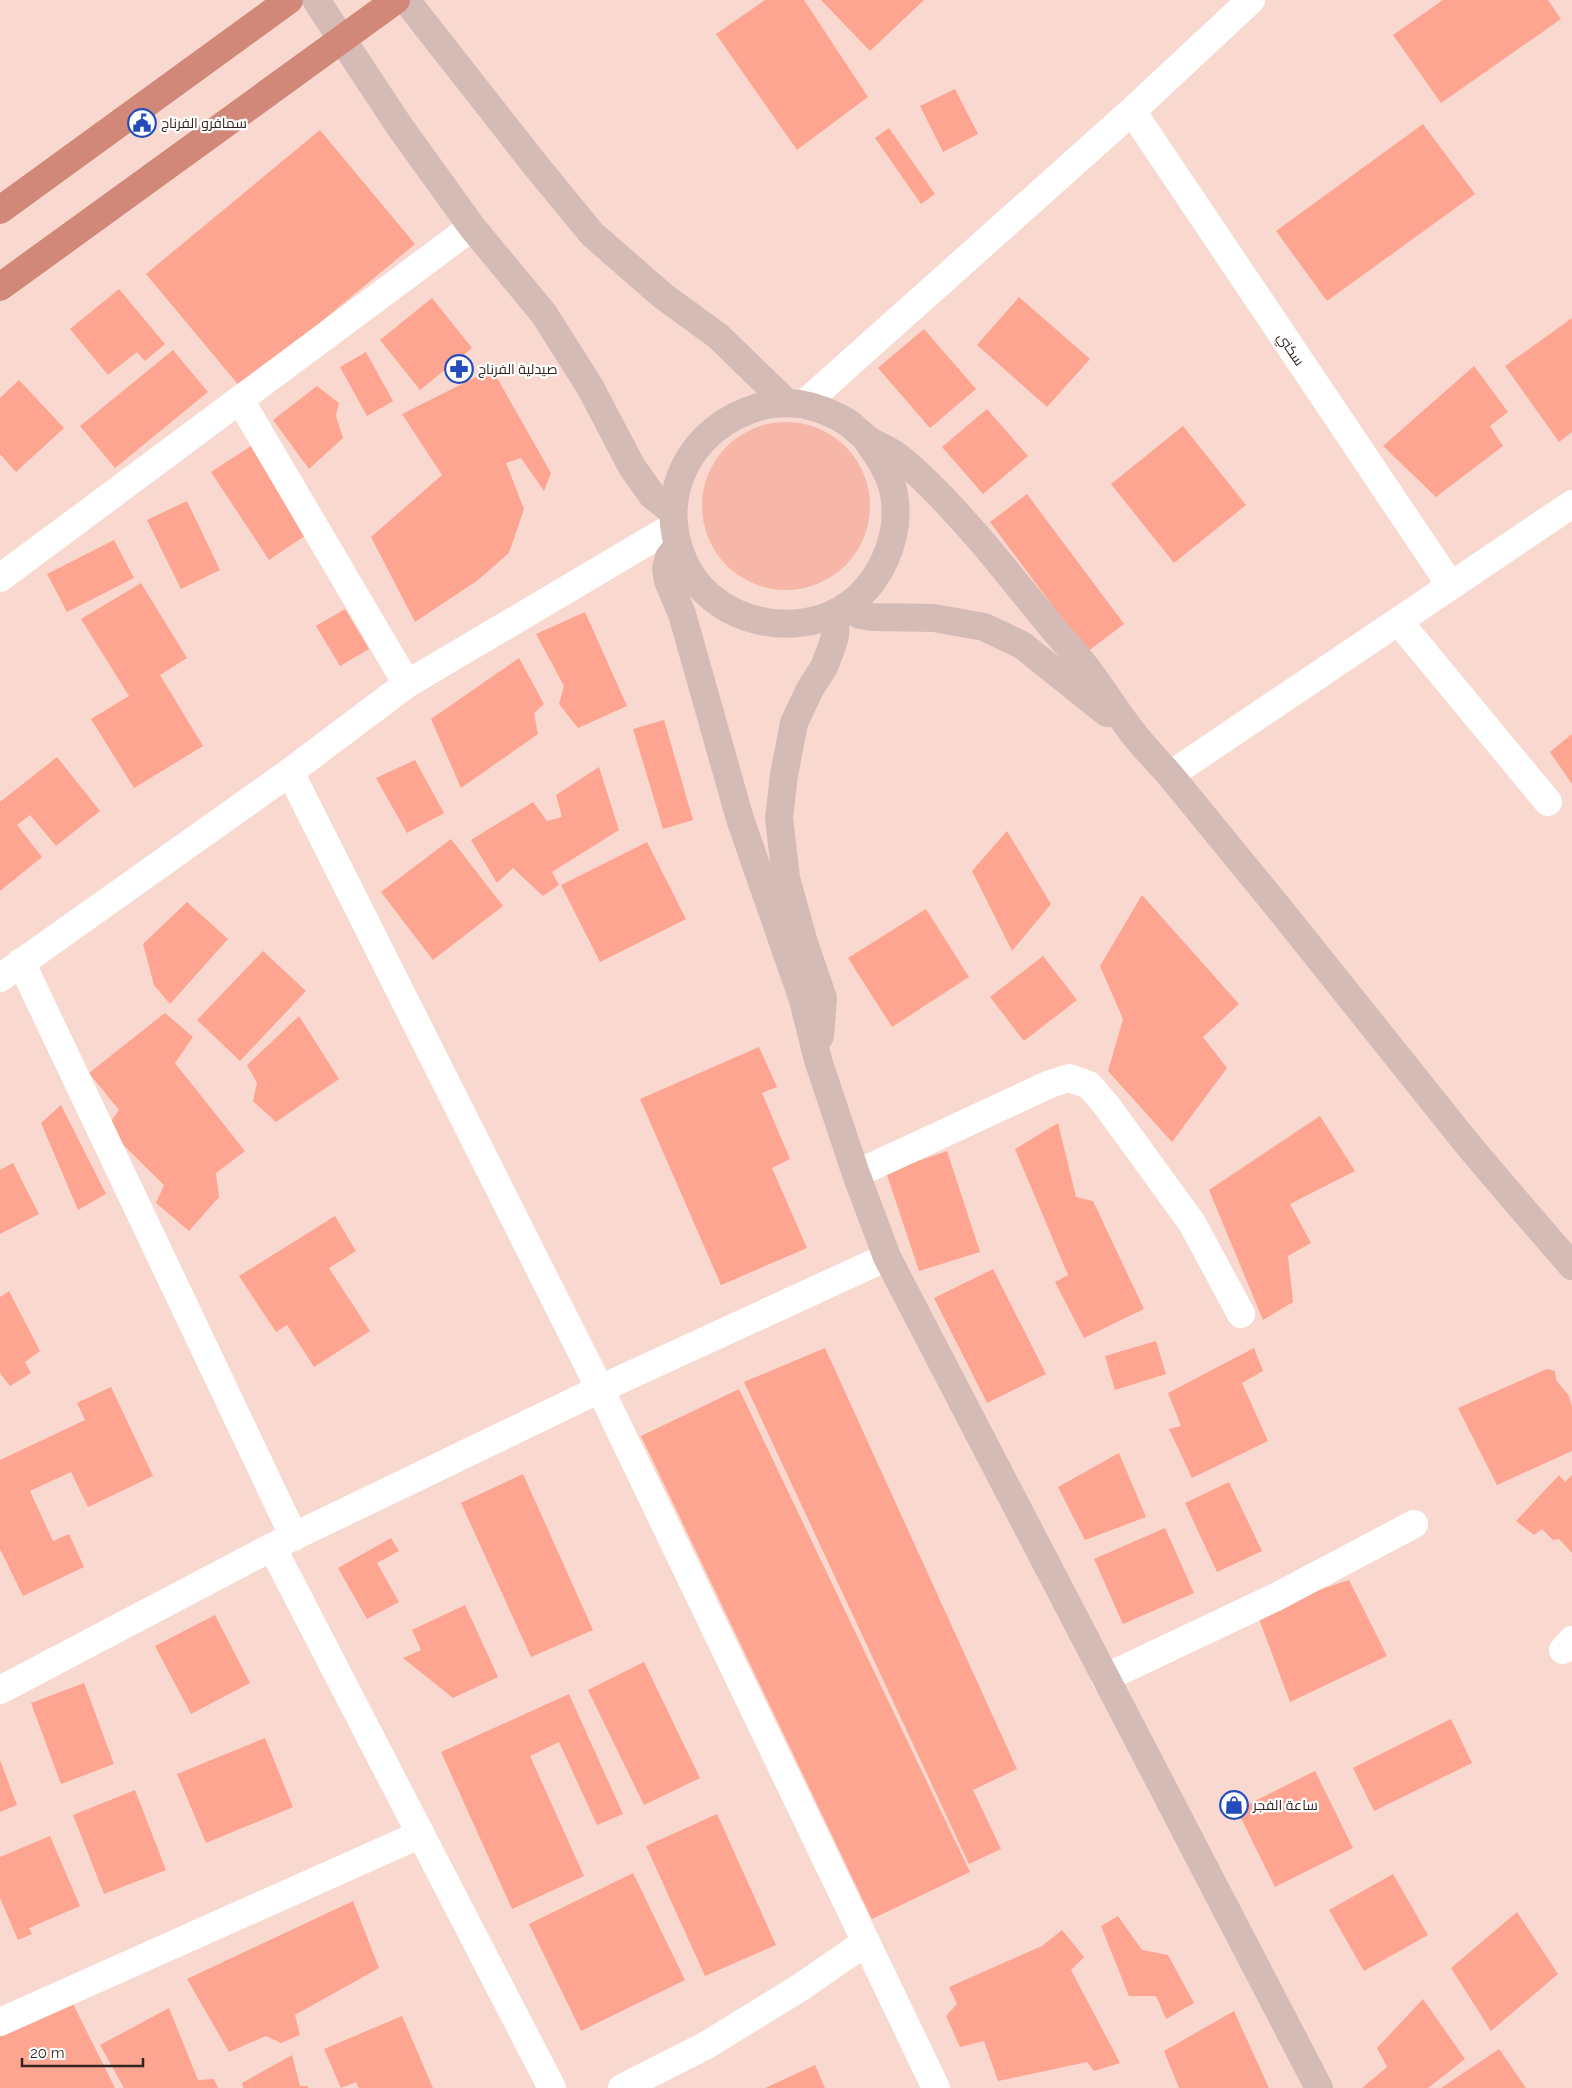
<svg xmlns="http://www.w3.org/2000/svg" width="1572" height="2088" viewBox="0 0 1572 2088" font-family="Raleway,Cairo,sans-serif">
  <rect width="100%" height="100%" fill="#f9d8d0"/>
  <path fill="#f6b7a8" d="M702 506a84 84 0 1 1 168 0a84 84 0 1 1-168 0Z"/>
  <path fill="#fda591" d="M 765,0 L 804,0 L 868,97 L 797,150 L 716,34 Z
    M 821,0 L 924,0 L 870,51 Z
    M 1443,0 L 1548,0 L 1561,19 L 1441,103 L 1393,35 Z
    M 955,89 L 978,134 L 943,152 L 920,106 Z
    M 1423,124 L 1475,194 L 1327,301 L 1276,231 Z
    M 889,128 L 935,194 L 921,204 L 875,138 Z
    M 320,130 L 415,244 L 241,388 L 146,274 Z
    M 119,289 L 165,344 L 145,361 L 137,352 L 108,375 L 70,329 Z
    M 1019,297 L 1090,359 L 1047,407 L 977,345 Z
    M 432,298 L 472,348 L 420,390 L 380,340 Z
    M 1572,318 L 1572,432 L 1559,442 L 1505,366 Z
    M 924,329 L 976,389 L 930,428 L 878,368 Z
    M 173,350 L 208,392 L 115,468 L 80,426 Z
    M 366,352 L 393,401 L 367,416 L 340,367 Z
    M 1474,366 L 1508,412 L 1490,426 L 1503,446 L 1436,497 L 1383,446 Z
    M 492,369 L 551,473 L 544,491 L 521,458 L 506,463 L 524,509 L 509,553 L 478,580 L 415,622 L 371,537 L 442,475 L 402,414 Z
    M 19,380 L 64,428 L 16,472 L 0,454 L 0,398 Z
    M 317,386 L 339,403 L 336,416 L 343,438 L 309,469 L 273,420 Z
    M 987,409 L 1028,456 L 983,494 L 942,447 Z
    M 1183,426 L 1246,505 L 1174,563 L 1111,484 Z
    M 251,446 L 309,533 L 269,560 L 211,472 Z
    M 1027,494 L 1124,624 L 1087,652 L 990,522 Z
    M 187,501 L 220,570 L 181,589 L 147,520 Z
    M 114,540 L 134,578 L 67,612 L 47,574 Z
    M 141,583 L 187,658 L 160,675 L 203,746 L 134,788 L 91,719 L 129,696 L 81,619 Z
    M 345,609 L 369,649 L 340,666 L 316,626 Z
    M 585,612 L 627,706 L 578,728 L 559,704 L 564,686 L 536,634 Z
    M 519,658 L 544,704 L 534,713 L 538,734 L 461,788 L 431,719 Z
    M 664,720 L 693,820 L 663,829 L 633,729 Z
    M 1572,734 L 1572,784 L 1550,752 Z
    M 57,757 L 100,811 L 56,846 L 30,815 L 17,825 L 42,857 L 0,891 L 0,802 Z
    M 415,760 L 444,813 L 407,833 L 376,778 Z
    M 599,767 L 619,830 L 552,872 L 559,885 L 543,896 L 513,868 L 497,883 L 471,840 L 533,802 L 547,821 L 562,817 L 556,795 Z
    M 1007,831 L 1051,904 L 1012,951 L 972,871 Z
    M 451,839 L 503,906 L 433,960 L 381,892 Z
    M 647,842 L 686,919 L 600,962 L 561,885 Z
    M 1142,895 L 1239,1004 L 1203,1037 L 1227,1068 L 1172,1142 L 1108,1071 L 1123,1019 L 1100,966 Z
    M 187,902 L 228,939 L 170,1004 L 154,985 L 143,944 Z
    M 926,909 L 969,977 L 892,1027 L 848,958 Z
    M 263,951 L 306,991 L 240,1061 L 197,1020 Z
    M 1043,956 L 1077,1000 L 1024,1041 L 990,997 Z
    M 165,1013 L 193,1037 L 175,1063 L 245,1151 L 216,1173 L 219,1197 L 189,1231 L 156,1203 L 164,1185 L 106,1128 L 119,1110 L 89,1073 Z
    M 299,1016 L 339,1079 L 276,1122 L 253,1101 L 257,1083 L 247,1065 Z
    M 759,1047 L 777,1087 L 762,1093 L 790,1159 L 772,1168 L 807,1248 L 721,1285 L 640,1099 Z
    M 61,1105 L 106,1194 L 78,1210 L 41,1123 Z
    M 1320,1116 L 1355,1171 L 1290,1204 L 1311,1243 L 1288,1256 L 1293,1302 L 1263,1320 L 1209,1190 Z
    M 1058,1123 L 1076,1197 L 1093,1201 L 1144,1309 L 1084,1338 L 1055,1282 L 1068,1275 L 1015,1149 Z
    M 947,1151 L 980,1252 L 919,1271 L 886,1172 Z
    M 13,1163 L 39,1214 L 0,1234 L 0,1170 Z
    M 335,1216 L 356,1251 L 329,1268 L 370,1331 L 314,1367 L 287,1325 L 276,1332 L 239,1276 Z
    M 993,1269 L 1046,1374 L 987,1403 L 934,1298 Z
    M 9,1291 L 40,1351 L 25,1362 L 31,1373 L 10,1386 L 0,1373 L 0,1297 Z
    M 1156,1341 L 1166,1374 L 1115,1390 L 1105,1356 Z
    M 825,1348 L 1017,1769 L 973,1790 L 1001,1849 L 969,1864 L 744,1382 Z
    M 1254,1348 L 1263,1371 L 1242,1383 L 1268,1441 L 1192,1478 L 1169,1429 L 1181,1426 L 1168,1393 Z
    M 1547,1369 L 1555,1371 L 1556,1380 L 1569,1396 L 1572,1407 L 1572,1451 L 1497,1485 L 1458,1408 Z
    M 111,1387 L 153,1476 L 88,1507 L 71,1472 L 30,1491 L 53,1541 L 69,1534 L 84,1567 L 23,1596 L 0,1549 L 0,1460 L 85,1420 L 77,1403 Z
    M 739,1389 L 970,1872 L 872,1919 L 641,1436 Z
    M 1119,1453 L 1146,1517 L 1085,1540 L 1058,1487 Z
    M 523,1474 L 593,1630 L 531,1657 L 461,1503 Z
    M 1559,1475 L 1565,1482 L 1572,1475 L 1572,1553 L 1559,1539 L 1553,1540 L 1542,1529 L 1534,1535 L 1516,1521 Z
    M 1229,1482 L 1262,1551 L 1217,1572 L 1185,1503 Z
    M 1165,1528 L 1194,1593 L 1123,1624 L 1094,1559 Z
    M 391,1538 L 399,1551 L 377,1563 L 399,1602 L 367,1619 L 338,1568 Z
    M 1349,1580 L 1387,1656 L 1290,1702 L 1256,1611 Z
    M 465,1605 L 498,1677 L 453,1698 L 403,1658 L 421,1650 L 412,1630 Z
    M 215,1615 L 250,1683 L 191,1714 L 155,1646 Z
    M 644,1662 L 700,1778 L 644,1805 L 588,1690 Z
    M 84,1683 L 114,1764 L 61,1784 L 31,1703 Z
    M 569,1694 L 623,1814 L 597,1825 L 559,1742 L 530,1756 L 584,1876 L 512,1909 L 441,1752 Z
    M 1451,1719 L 1472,1763 L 1374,1811 L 1353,1768 Z
    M 265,1738 L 293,1807 L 206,1843 L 177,1774 Z
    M 0,1760 L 17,1805 L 0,1812 Z
    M 1315,1771 L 1353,1848 L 1275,1887 L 1237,1810 Z
    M 135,1790 L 166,1870 L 104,1894 L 73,1815 Z
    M 717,1814 L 776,1945 L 705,1976 L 646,1846 Z
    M 50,1836 L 80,1906 L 29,1928 L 32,1934 L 18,1940 L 0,1898 L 0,1857 Z
    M 633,1873 L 685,1980 L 581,2031 L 529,1924 Z
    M 1393,1874 L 1428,1935 L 1364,1971 L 1329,1910 Z
    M 353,1901 L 379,1968 L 295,2015 L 300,2035 L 281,2043 L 266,2036 L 229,2052 L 187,1979 Z
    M 1517,1912 L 1558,1974 L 1491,2031 L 1451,1968 Z
    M 1118,1916 L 1142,1950 L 1168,1955 L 1194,2003 L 1166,2019 L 1156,1996 L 1129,1996 L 1101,1926 Z
    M 1062,1930 L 1084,1957 L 1071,1970 L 1120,2063 L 1094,2071 L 1087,2062 L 998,2081 L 984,2041 L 960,2047 L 946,2016 L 957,2004 L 949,1987 L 1042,1946 Z
    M 70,1998 L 115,2088 L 0,2088 L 0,2031 Z
    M 1423,1999 L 1465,2059 L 1428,2088 L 1362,2088 L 1387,2067 L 1377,2048 Z
    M 169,2008 L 198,2080 L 214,2079 L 218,2088 L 124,2088 L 100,2045 Z
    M 1234,2011 L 1269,2088 L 1179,2088 L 1164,2051 Z
    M 402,2016 L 433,2088 L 359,2088 L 356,2082 L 341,2088 L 324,2049 Z
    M 1499,2049 L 1526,2088 L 1441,2088 Z
    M 292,2055 L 300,2086 L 308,2086 L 308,2088 L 243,2088 L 242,2083 Z
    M 815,2065 L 825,2088 L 765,2088 Z"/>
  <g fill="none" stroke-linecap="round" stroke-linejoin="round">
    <path stroke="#fff" stroke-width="28" d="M 1132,111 L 1451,586
      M 240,400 L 407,684
      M 803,405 L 1132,111 L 1251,0
      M 0,578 L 472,227
      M 1399,622 L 1548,802
      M 290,772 L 600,1389 L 866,1942
      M 1170,775 L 1572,504
      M 21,962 L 294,1537
      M 0,978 L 290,772 L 407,684 L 674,526
      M 856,1174 L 1050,1084 L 1069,1078 L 1089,1085 L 1107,1106 L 1192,1223 L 1241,1314
      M 272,1547 L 552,2088
      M 1563,1650 L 1572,1640
      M 1105,1678 L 1276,1597 L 1414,1524
      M 0,1690 L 272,1547 L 600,1389 L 887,1257
      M 0,2022 L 421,1834
      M 622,2088 L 705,2046 L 801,1987 L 866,1942 L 936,2088"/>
    <path stroke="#d5bbb6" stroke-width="28" d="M 316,0 L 400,127 L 472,227 L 544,314 L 590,387 L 632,467 L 652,495 L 673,512
      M 406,0 L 533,162 L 592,234 L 663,296 L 718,336 L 787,403
      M 866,439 C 878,456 890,473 894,494 C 902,538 879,587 841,610 C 791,638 720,622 690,573 C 653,510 681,437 747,411 C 763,404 783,402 800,404 C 818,407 835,414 850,424 C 857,430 863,436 870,441 C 881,447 892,451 901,459 C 929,482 953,509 977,536 C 1002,565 1026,596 1051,626 C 1064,642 1079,657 1091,674 C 1105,693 1118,714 1133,733 C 1145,749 1161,764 1174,780 C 1210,824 1246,868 1282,912 C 1342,986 1401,1062 1461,1136 C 1497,1180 1535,1223 1572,1266
      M 678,546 L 669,557 L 666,569 L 668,581 L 682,614 L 740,819 L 803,1000 L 818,1060 L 856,1174 L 887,1257 L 1319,2088
      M 845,607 L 860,615 L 872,617 L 934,618 L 984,627 L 1022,645 L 1107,713
      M 820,1036 L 823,998 L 804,943 L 786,878 L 779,818 L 784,775 L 794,723 L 810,689 L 824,667 L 831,649 L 835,636 L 836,612"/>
    <path stroke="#d28878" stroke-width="28" d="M 0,210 L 289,0
      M 0,287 L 396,0"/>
  </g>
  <defs>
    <symbol id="civic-ring" viewBox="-11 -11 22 22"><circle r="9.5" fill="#fff" stroke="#234dbb" stroke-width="1.5"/><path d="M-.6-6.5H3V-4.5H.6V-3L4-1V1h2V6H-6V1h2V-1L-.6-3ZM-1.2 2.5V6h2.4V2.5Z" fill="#234dbb"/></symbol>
    <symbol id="pharmacy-ring" viewBox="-11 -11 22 22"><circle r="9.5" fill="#fff" stroke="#234dbb" stroke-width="1.5"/><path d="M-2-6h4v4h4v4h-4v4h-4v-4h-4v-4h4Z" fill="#234dbb"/></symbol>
    <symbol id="shop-ring" viewBox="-11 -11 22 22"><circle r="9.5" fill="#fff" stroke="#234dbb" stroke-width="1.5"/><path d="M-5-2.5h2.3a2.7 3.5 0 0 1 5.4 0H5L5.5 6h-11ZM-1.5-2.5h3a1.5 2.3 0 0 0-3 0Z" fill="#234dbb"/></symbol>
  </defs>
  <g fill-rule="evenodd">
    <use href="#civic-ring" x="126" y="107" width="32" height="32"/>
    <use href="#pharmacy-ring" x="443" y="353" width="32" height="32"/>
    <use href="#shop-ring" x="1218" y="1789" width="32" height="32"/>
  </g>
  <g text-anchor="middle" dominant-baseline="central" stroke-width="4.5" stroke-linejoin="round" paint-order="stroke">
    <g font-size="14" fill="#342421" stroke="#fff" text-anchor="start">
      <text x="161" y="123">سمافرو الفرناج</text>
      <text x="478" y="369">صيدلية الفرناج</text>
      <text x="1253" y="1805">ساعة الفجر</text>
    </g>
    <g font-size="14" fill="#342421" stroke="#fff">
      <text transform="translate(1291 349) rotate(56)">سكني</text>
    </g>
  </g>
  <path d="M22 2058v8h121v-8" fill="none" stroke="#342421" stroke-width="2.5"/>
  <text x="30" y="2058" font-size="15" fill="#342421" stroke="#ffffff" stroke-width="4" paint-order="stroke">20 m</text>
</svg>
